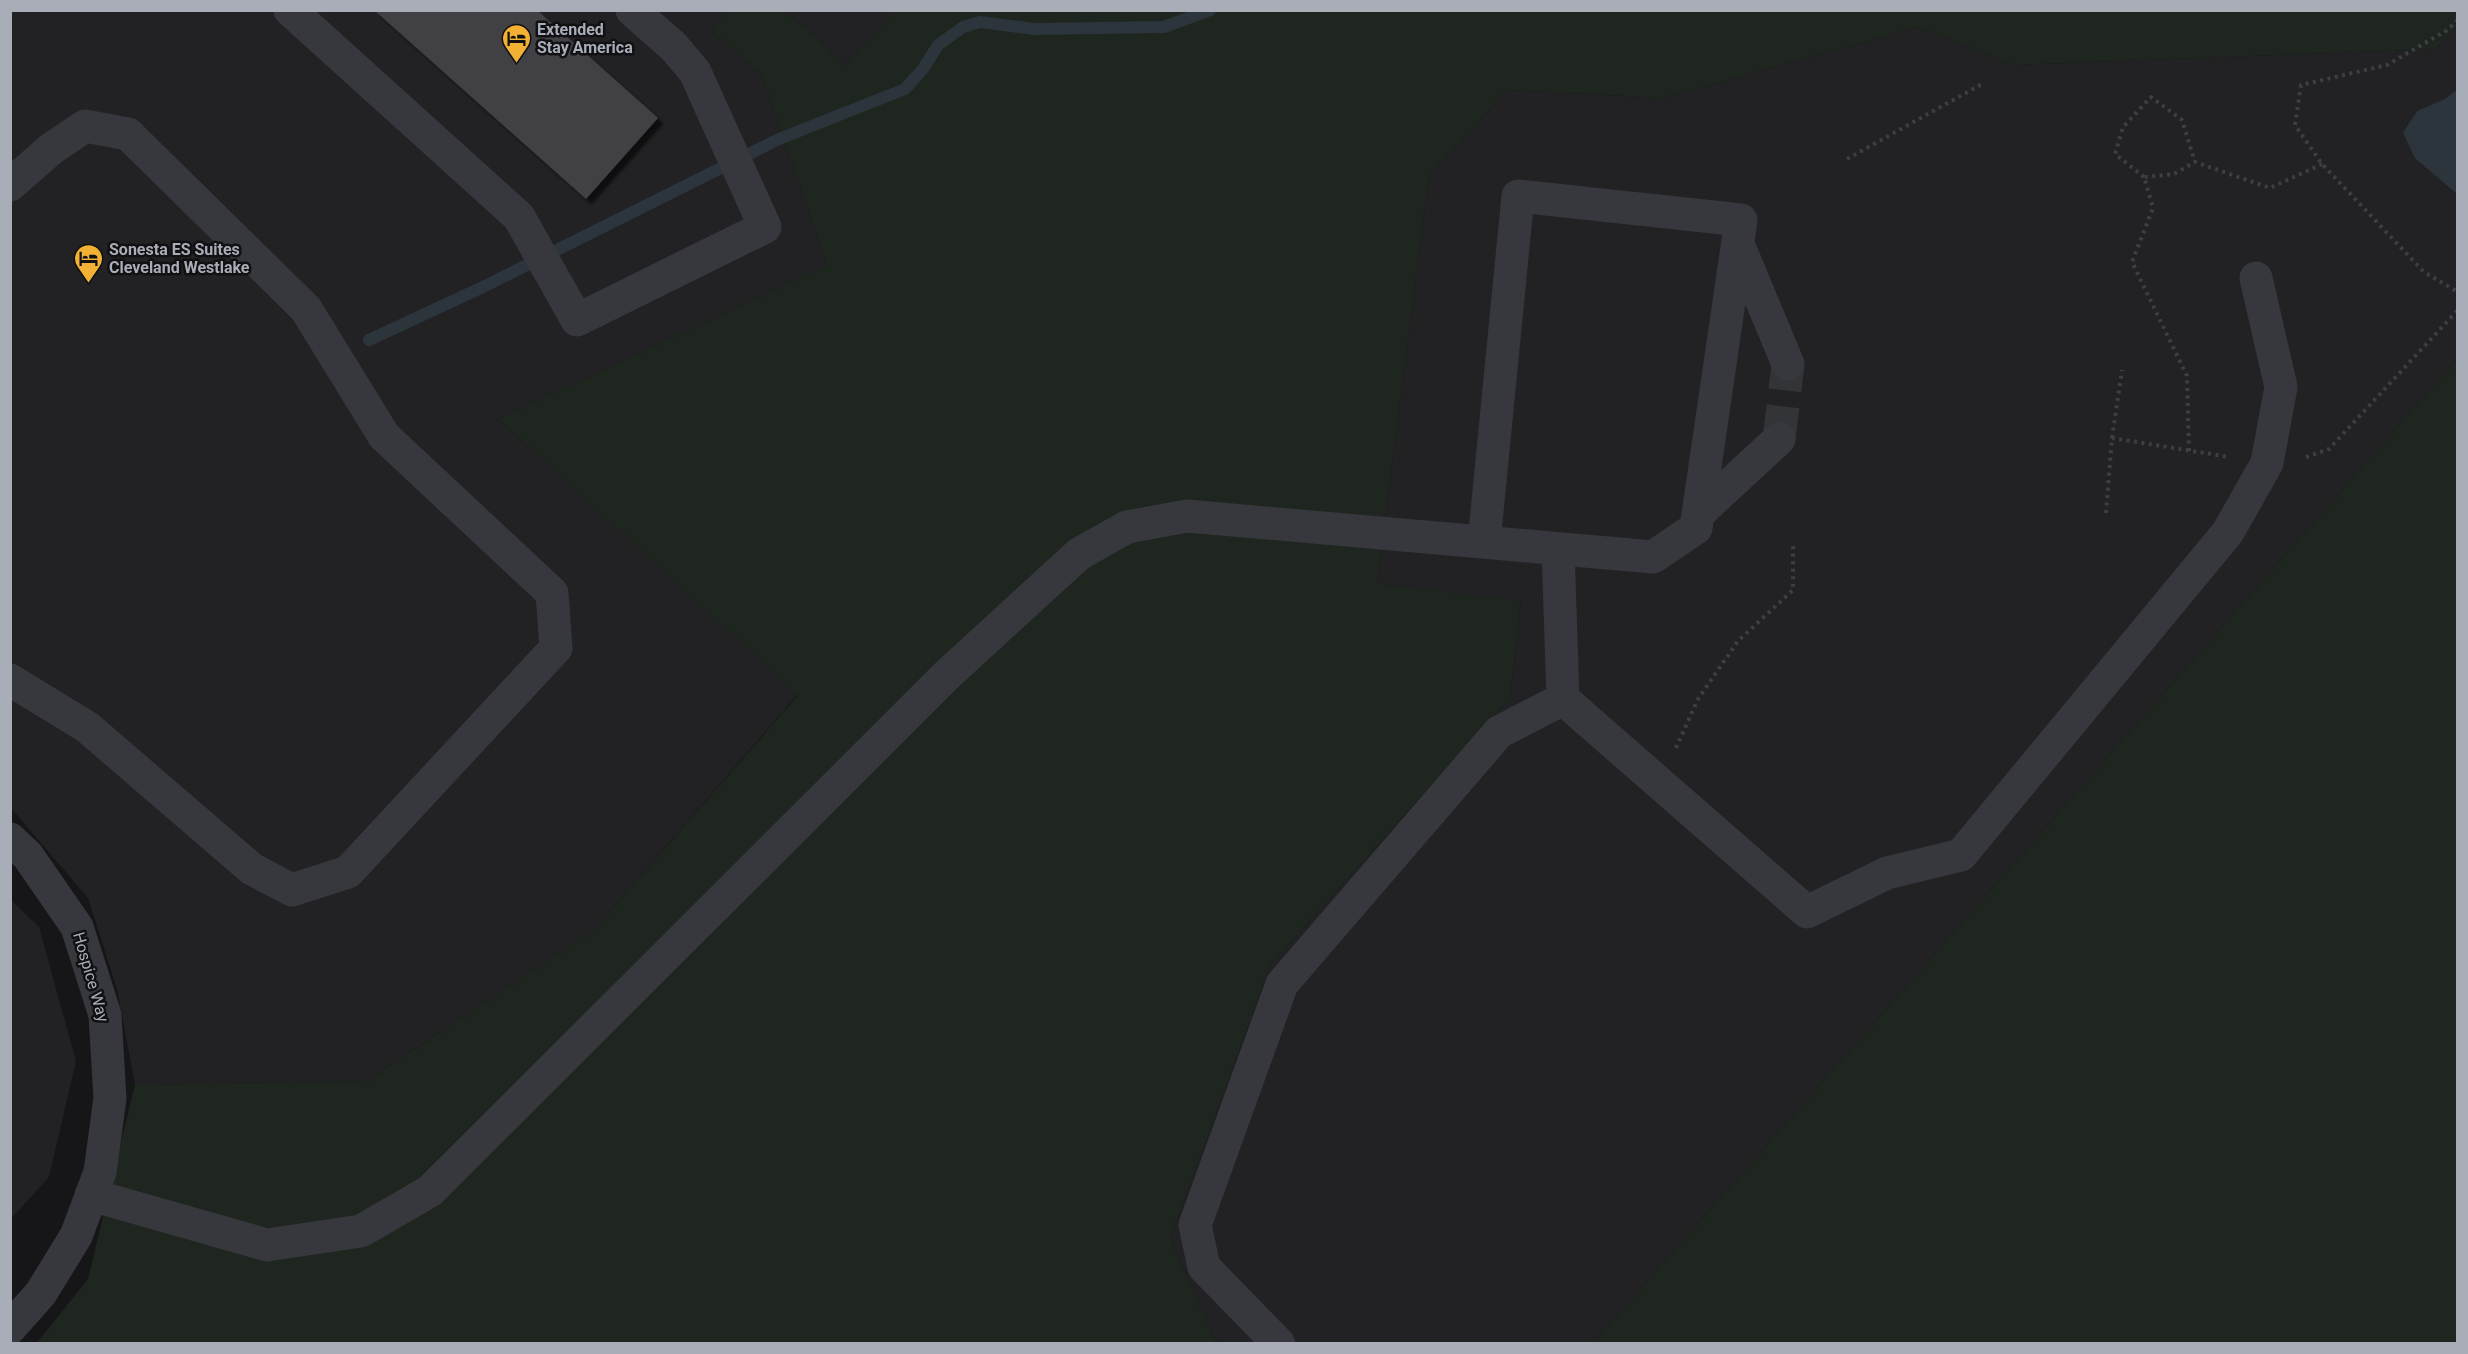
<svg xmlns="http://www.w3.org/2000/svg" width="2468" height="1354" viewBox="0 0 2468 1354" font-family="Roboto,sans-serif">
  <defs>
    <filter id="shadow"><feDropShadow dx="5.5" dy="5.5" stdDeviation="1.5" flood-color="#0009"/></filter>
  </defs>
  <rect width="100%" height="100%" fill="#161618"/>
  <path fill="#222225" d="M 10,11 L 728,11 L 710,31 L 761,73 L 827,265 L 498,419 L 798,694 L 594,930 L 367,1081 L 135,1084 L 117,989 L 88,898 L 11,808 Z
    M 786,11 L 895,11 L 846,65 Z
    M 2457,26 L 2457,359 L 1593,1343 L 1217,1343 L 1170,1239 L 1271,964 L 1510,698 L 1521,602 L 1377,583 L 1429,175 L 1508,90 L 1663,98 L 1919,27 L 2014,65 L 2436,49 Z
    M 10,899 L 39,927 L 76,1061 L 49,1177 L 11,1219 Z"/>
  <path fill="#1e261f" d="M 895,10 L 2457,11 L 2457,26 L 2436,49 L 2014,65 L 1919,27 L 1663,98 L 1508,90 L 1429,175 L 1377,583 L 1521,601 L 1510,698 L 1271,964 L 1170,1239 L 1217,1343 L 36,1344 L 88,1279 L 135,1084 L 367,1081 L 594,930 L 798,695 L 498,419 L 827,265 L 761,73 L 710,31 L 728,11 L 786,11 L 846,65 Z
    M 2457,359 L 2457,1343 L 1593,1343 Z"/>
  <path fill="#2c353c" d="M 2457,90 L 2457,194 L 2415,158 L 2403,133 L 2417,111 L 2445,99 Z"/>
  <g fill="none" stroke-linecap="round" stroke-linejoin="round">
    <path stroke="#2c353c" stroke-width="12" d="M 369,340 L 485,286 L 779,139 L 905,89 L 923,69 L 938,45 L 963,27 L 980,22 L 1034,29 L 1164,27 L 1210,10"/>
  </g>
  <path fill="#404145" filter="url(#shadow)" d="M 374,10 L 537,10 L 658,118 L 586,199 Z"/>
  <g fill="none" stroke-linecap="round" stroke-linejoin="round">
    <path stroke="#333438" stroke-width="33" stroke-dasharray="33 16" stroke-linecap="butt" d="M 1779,439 L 1788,364"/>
    <path stroke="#3d3f44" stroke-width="4" stroke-dasharray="3 4.5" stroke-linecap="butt" d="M 2458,20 L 2446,31 L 2387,65 L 2301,85 L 2295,125 L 2322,164 L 2424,272 L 2458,292
      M 1847,159 L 1982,84
      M 2144,177 L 2115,154 L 2123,127 L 2151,97 L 2182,120 L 2195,162
      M 2112,438 L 2122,370
      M 2189,451 L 2187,376 L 2132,262 L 2153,208 L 2144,177 L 2174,174 L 2195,162 L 2270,188 L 2322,164
      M 2306,457 L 2329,449 L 2458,310
      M 2106,513 L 2112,438 L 2229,457
      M 1676,748 L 1698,699 L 1738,641 L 1793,590 L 1793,544"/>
    <path stroke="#37383d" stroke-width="33" d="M 290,10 L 519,217 L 577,320 L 765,227 L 695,72 L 674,47 L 632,10
      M 10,185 L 51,149 L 85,126 L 128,134 L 306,309 L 384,436 L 552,593 L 556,648 L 348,872 L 292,890 L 252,869 L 87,727 L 10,680
      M 1738,244 L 1788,364
      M 1698,514 L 1779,439
      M 1558,549 L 1563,699 L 1807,912 L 1887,873 L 1961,855 L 2228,532 L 2267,463 L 2281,387 L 2256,278
      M 10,839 L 28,856 L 77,927 L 105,1015 L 110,1098 L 100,1172 L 76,1236 L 41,1293 L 10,1328
      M 91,1195 L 267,1245 L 361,1231 L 430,1191 L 948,674 L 1079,554 L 1127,527 L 1187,516 L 1653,557 L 1696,528 L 1741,220 L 1518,196 L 1484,542
      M 1279,1344 L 1204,1267 L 1195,1225 L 1282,984 L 1499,732 L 1563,699"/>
  </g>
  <defs>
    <symbol id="hotel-pin" viewBox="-11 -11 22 30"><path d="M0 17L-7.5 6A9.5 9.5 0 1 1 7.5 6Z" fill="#f2b134" stroke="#111113"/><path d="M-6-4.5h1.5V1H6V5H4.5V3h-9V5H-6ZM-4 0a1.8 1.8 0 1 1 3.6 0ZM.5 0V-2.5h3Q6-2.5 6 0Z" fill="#111"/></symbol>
  </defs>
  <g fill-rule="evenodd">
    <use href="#hotel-pin" x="500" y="22" width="33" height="45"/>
    <use href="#hotel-pin" x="72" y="242" width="33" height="45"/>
  </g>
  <g text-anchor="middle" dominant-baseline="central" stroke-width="5" stroke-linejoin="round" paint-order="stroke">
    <g font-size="16" font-weight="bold" fill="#a8adb8" stroke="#111113" text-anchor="start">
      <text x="537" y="29">Extended<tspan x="537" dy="18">Stay America</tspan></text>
      <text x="109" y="249">Sonesta ES Suites<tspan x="109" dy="18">Cleveland Westlake</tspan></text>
    </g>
    <g font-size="16" fill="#a8adb8" stroke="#111113">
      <text transform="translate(91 977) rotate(74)">Hospice Way</text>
    </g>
  </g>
  <rect width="2468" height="1354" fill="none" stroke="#a8adb8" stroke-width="24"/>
</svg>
